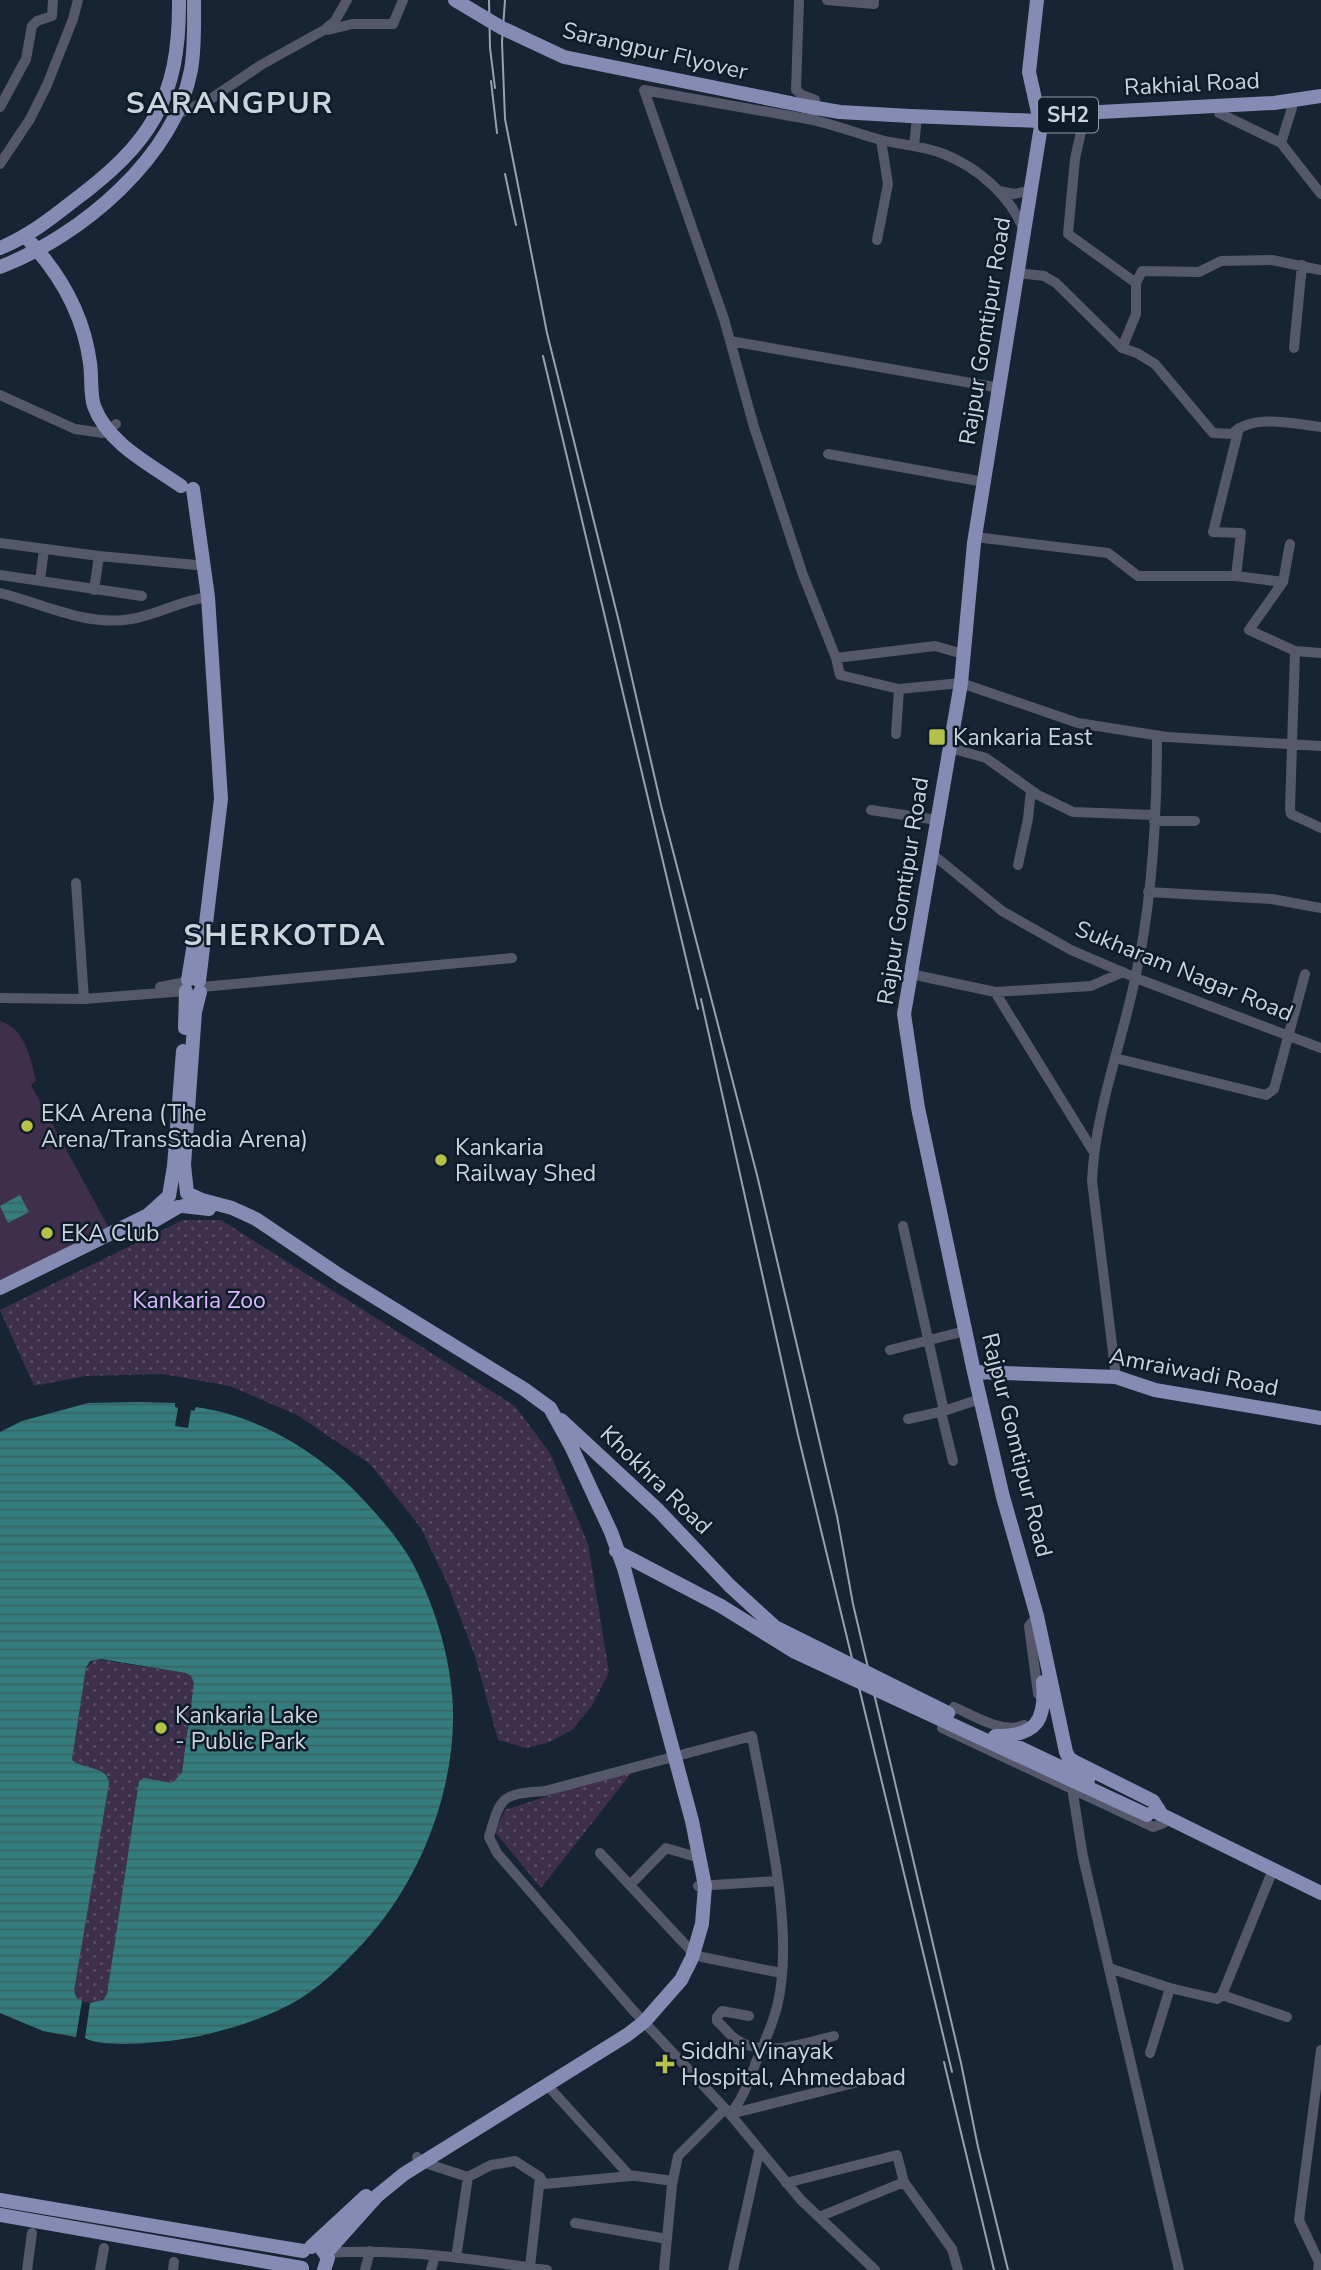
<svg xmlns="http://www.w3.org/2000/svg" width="1321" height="2270" viewBox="0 0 1321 2270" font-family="'Nunito Sans',sans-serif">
  <defs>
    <pattern id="park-dots" width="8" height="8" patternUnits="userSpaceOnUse" patternTransform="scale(1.75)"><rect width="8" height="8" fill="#3e304d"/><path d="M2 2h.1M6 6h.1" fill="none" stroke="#594d66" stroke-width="1.8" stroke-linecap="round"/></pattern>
    <pattern id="water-rules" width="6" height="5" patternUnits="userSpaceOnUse" patternTransform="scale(1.75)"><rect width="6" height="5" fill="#347c7d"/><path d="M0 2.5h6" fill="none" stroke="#386465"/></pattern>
  </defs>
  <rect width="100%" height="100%" fill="#172433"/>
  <path fill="url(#park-dots)" d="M 183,1220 L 221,1220 L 515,1406 L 550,1453 L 588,1544 L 609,1672 L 592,1706 L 572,1730 L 547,1743 L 526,1748 L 498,1740 L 475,1656 L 448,1585 L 421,1528 L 370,1464 L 297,1415 L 230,1386 L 163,1374 L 85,1376 L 34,1386 L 0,1310 Z
    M 95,1659 L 186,1673 L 191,1676 L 194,1683 L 183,1773 L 172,1783 L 139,1782 L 107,1994 C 100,2005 90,2004 79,2000 L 74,1991 L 108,1777 C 99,1767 83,1769 72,1760 L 86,1668 Z
    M 636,1767 L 541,1888 L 495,1832 L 505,1810 Z"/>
  <path fill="#3e304d" d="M 0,1021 C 25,1028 31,1059 36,1081 L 31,1085 L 109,1228 L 0,1284 Z"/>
  <path fill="url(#water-rules)" d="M 20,1195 L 29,1212 L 8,1223 L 0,1206 Z
    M 139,1402 L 175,1403 L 175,1407 L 178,1408 L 175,1426 L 188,1428 L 191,1410 L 194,1411 L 196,1407 C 255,1415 315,1450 356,1492 C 376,1513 398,1537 412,1562 C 433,1602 448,1649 452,1693 C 460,1779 423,1878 365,1941 C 343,1965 318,1990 289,2005 C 262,2019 234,2028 204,2035 C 180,2041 105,2050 85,2038 L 90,2003 L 103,2000 L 107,1994 L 139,1781 L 144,1778 L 172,1783 L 182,1773 L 194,1683 L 191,1676 L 186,1673 L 101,1659 L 90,1661 L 86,1668 L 72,1760 C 84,1770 108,1766 109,1783 L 74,1991 L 77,1998 L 82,2001 L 76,2037 L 43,2031 L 0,2013 L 0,1432 L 22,1421 L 88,1403 Z"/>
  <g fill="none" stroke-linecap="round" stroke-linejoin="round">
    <path stroke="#55576b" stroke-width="10" d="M 799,0 L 796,90 L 802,95 L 815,100 L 813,120 C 836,125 858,134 881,140 C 902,145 924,146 944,154 C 979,168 1010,196 1024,230
      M 827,0 L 874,4 L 874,0
      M 328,30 L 352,24 L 393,24 L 403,0
      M 0,107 L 26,59 L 32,26 L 37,21 L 52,16 L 53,0
      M 1219,113 L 1281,143 L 1321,194
      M 176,115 L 212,98 L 261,65 L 324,30 L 335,21 L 347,0
      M 1084,118 L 1075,159 L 1068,234 L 1136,283 L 1136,314 L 1122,348
      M 813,120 L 644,90 L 724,319 L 754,427 L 803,575 L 836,658 L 935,646 L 963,654
      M 1281,143 L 1292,108
      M 914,146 L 917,117
      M 0,164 L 30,119 L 47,85 L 73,19 L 78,0
      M 999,191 L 1014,194 L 1031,190
      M 877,240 L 888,184 L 881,140
      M 1018,273 L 1044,276 L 1056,283 L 1122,348 L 1137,353 L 1155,364 L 1213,433 L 1232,434 C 1252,413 1295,424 1321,427
      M 1136,283 L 1142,271 L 1199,272 L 1221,261 L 1272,260 L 1321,270
      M 730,341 L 1000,388
      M 1294,348 L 1302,265
      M 0,395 L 75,429 L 103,433 L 116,424
      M 1239,428 L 1213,532 L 1241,533 L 1236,576 L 1283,582
      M 828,454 L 984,482
      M 975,537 L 1108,553 L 1138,576 L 1236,576
      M 0,543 L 99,556 L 196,565
      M 1290,544 L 1283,582 L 1249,630 L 1295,651 L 1290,809 L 1291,814 L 1321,828
      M 0,575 L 142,596
      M 40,581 L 44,549
      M 94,590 L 99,556
      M 0,593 C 42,603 86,627 131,619 C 157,615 182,600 208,597
      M 1295,651 L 1321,653
      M 836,658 L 840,675 L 899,689 L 896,734
      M 899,689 L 961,683 L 1078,723 L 1167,737 L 1321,746
      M 950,748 L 986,758 L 1038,795 L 1073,812 L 1155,815
      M 871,810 L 937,820
      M 1154,821 L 1195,821
      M 931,853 L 1002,911 L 1071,950 L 1141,980 L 1321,1048
      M 1018,865 L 1028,819 L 1031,790
      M 76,883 L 84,999
      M 1148,892 L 1272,899 L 1321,908
      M 911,974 L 995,992 L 1091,986 L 1123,972
      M 160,987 L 186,982
      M 202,987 L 512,958
      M 995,992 L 1093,1151
      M 0,998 L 84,999 L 186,991
      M 1115,1058 L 1266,1095 L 1274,1089 L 1305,974
      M 903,1226 L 944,1411 L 980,1399
      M 890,1350 L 965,1331
      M 1116,1377 L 1092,1181 C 1095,1112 1121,1046 1135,979 C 1153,900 1157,816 1157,736
      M 941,1412 L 953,1461
      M 908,1419 L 944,1411
      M 1037,1616 L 1029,1626 L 1038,1694
      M 1024,1725 C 1004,1735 973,1715 954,1707 L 942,1728 L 1153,1827 L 1164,1823
      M 1073,1794 L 1083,1857 L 1179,2270
      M 600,1853 L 693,1953 L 702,1957 L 781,1973
      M 630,1885 L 666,1848 L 693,1856
      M 698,1886 L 777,1881
      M 1109,1968 L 1170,1988 L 1217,1999 L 1222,1995 L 1270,1877
      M 1222,1995 L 1287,2017
      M 749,2016 L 722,2011 L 717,2017 L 717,2021 C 724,2027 730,2036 737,2040 C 766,2058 804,2043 834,2036
      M 1150,2053 L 1170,1988
      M 547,2085 L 629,2175 L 673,2181
      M 730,2114 C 743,2099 749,2081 756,2062 C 764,2044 772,2025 777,2007 C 796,1931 766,1813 752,1736 L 545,1791 C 501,1794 501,1796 489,1837 L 497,1853 L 631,2008 L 730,2114 L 801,2200 L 875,2270
      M 730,2114 L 870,2079
      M 417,2157 L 422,2162 L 468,2177 L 491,2165 L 515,2161 L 540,2177 L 530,2267
      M 540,2177 L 544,2184 L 631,2176
      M 904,2182 L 952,2249 L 958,2270
      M 786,2183 L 897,2155 L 904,2182 L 819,2217
      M 575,2223 L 667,2239
      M 326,2253 C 400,2248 474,2259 547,2270
      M 456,2258 L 468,2177
      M 27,2270 L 32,2233
      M 100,2270 L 104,2248
      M 173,2270 L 174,2262
      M 365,2270 L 370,2251
      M 431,2270 L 435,2256
      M 664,2270 L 672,2185 L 678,2156 L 725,2109
      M 733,2270 L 759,2152
      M 1318,2270 L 1319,2262 L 1299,2220 L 1321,2050"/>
    <path stroke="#868bb3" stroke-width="14" d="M 1037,0 L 1029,72 L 1041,126 L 974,543 L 961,683 L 904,1014 L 918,1108 L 974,1372 L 1003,1497 L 1037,1616 L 1066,1752 L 1069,1758 L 1075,1762 L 1153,1801 L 1162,1815
      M 805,106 L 840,112 L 910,116 L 1040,121 L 1081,113 L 1274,103 L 1321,96
      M 31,243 C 62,277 84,318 90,363 C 92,377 90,394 94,406 C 108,444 150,464 181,486
      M 0,248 C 27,237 49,220 72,202 C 150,144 180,100 179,0
      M 0,267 C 81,236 174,158 191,70 C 195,47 194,23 194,0
      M 193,489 L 208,597 L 221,799 L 199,981
      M 188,980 L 195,937
      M 200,992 L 195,1012 L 184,1165 L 187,1193 L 202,1200 L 232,1208 L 256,1219 L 342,1277 L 524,1389 L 550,1408 L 571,1446 L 611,1532 L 624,1568 L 692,1821 L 705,1886 L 702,1924 L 692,1958 L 681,1980 L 644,2022 L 627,2035 L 404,2174 L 377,2196 L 326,2253
      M 185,1028 L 186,991
      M 183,1206 L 209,1209
      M 140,1229 L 178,1207
      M 0,1288 L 148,1215 L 169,1196 L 174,1166 L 183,1051
      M 974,1372 L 1116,1377 L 1155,1390 L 1321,1418
      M 561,1420 L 659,1511 L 730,1586
      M 616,1551 L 721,1606
      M 995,1736 L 1088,1780
      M 996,1736 C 1037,1736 1046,1720 1043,1682
      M 1154,1811 L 1321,1893
      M 0,2200 L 303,2251
      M 0,2215 L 302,2268
      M 311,2247 L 366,2196
      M 321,2248 L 328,2258 L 324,2270"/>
    <path stroke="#98a1ad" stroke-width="2" d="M 489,0 L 490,48 L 495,88
      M 505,0 L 502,42 L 505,119 L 547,333 L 619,622 L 661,805 L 757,1175 L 837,1516 L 853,1604 L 961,2063 L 978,2147 L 1008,2270
      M 491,81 L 497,133
      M 505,174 L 516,225
      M 543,356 L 698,1009
      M 701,999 L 798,1435 L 952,2072
      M 944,2062 L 994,2270"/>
    <path stroke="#868bb3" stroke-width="14" d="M 455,0 L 502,28 L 564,57 L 805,106
      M 730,1586 L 775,1627 L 948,1713
      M 721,1606 L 795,1652 L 1147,1815"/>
  </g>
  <g fill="#b4c24a" stroke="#0e1b28" stroke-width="2.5">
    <rect x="928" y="728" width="18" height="18" rx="3.5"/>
    <circle cx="27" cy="1126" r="7"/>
    <circle cx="441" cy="1160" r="7"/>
    <circle cx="47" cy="1233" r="7"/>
    <circle cx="161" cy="1728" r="7"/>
    <path d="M661.5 2053.5h7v7h7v7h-7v7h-7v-7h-7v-7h7z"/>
  </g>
  <g text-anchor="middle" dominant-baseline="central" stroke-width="5" stroke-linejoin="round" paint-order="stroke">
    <rect fill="#0e1b28" stroke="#929ca7" stroke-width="2" x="1038" y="97.5" width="60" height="35" rx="5"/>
    <g font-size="21" font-weight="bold" fill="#cbd3dd">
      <text x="1068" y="115">SH2</text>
    </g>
    <g font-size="23" fill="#cbd3dd" stroke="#0e1b28">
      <text transform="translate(655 51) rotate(13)">Sarangpur Flyover</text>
      <text transform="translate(1192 84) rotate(-3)">Rakhial Road</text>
      <text transform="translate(985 331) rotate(-81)">Rajpur Gomtipur Road</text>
      <text transform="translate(903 891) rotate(-81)">Rajpur Gomtipur Road</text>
      <text transform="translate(1184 971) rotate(22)">Sukharam Nagar Road</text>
      <text transform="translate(1194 1372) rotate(11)">Amraiwadi Road</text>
      <text transform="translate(1017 1445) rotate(76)">Rajpur Gomtipur Road</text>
      <text transform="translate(656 1480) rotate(44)">Khokhra Road</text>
    </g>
    <g font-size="23" fill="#cbd3dd" stroke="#0e1b28" text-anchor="start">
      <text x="953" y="737">Kankaria East</text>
      <text x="41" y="1113">EKA Arena (The<tspan x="41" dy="26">Arena/TransStadia Arena)</tspan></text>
      <text x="455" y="1147">Kankaria<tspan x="455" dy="26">Railway Shed</tspan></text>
      <text x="61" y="1233">EKA Club</text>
      <text x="175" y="1715">Kankaria Lake<tspan x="175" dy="26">- Public Park</tspan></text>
      <text x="681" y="2051">Siddhi Vinayak<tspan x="681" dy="26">Hospital, Ahmedabad</tspan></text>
    </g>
    <g font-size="23" fill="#d8b7fc" stroke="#0e1b28">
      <text x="199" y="1300">Kankaria Zoo</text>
    </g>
    <g font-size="30" font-weight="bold" letter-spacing="2" fill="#cbd3dd" stroke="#0e1b28">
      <text x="230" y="103">SARANGPUR</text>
      <text x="285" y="935">SHERKOTDA</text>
    </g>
  </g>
</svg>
